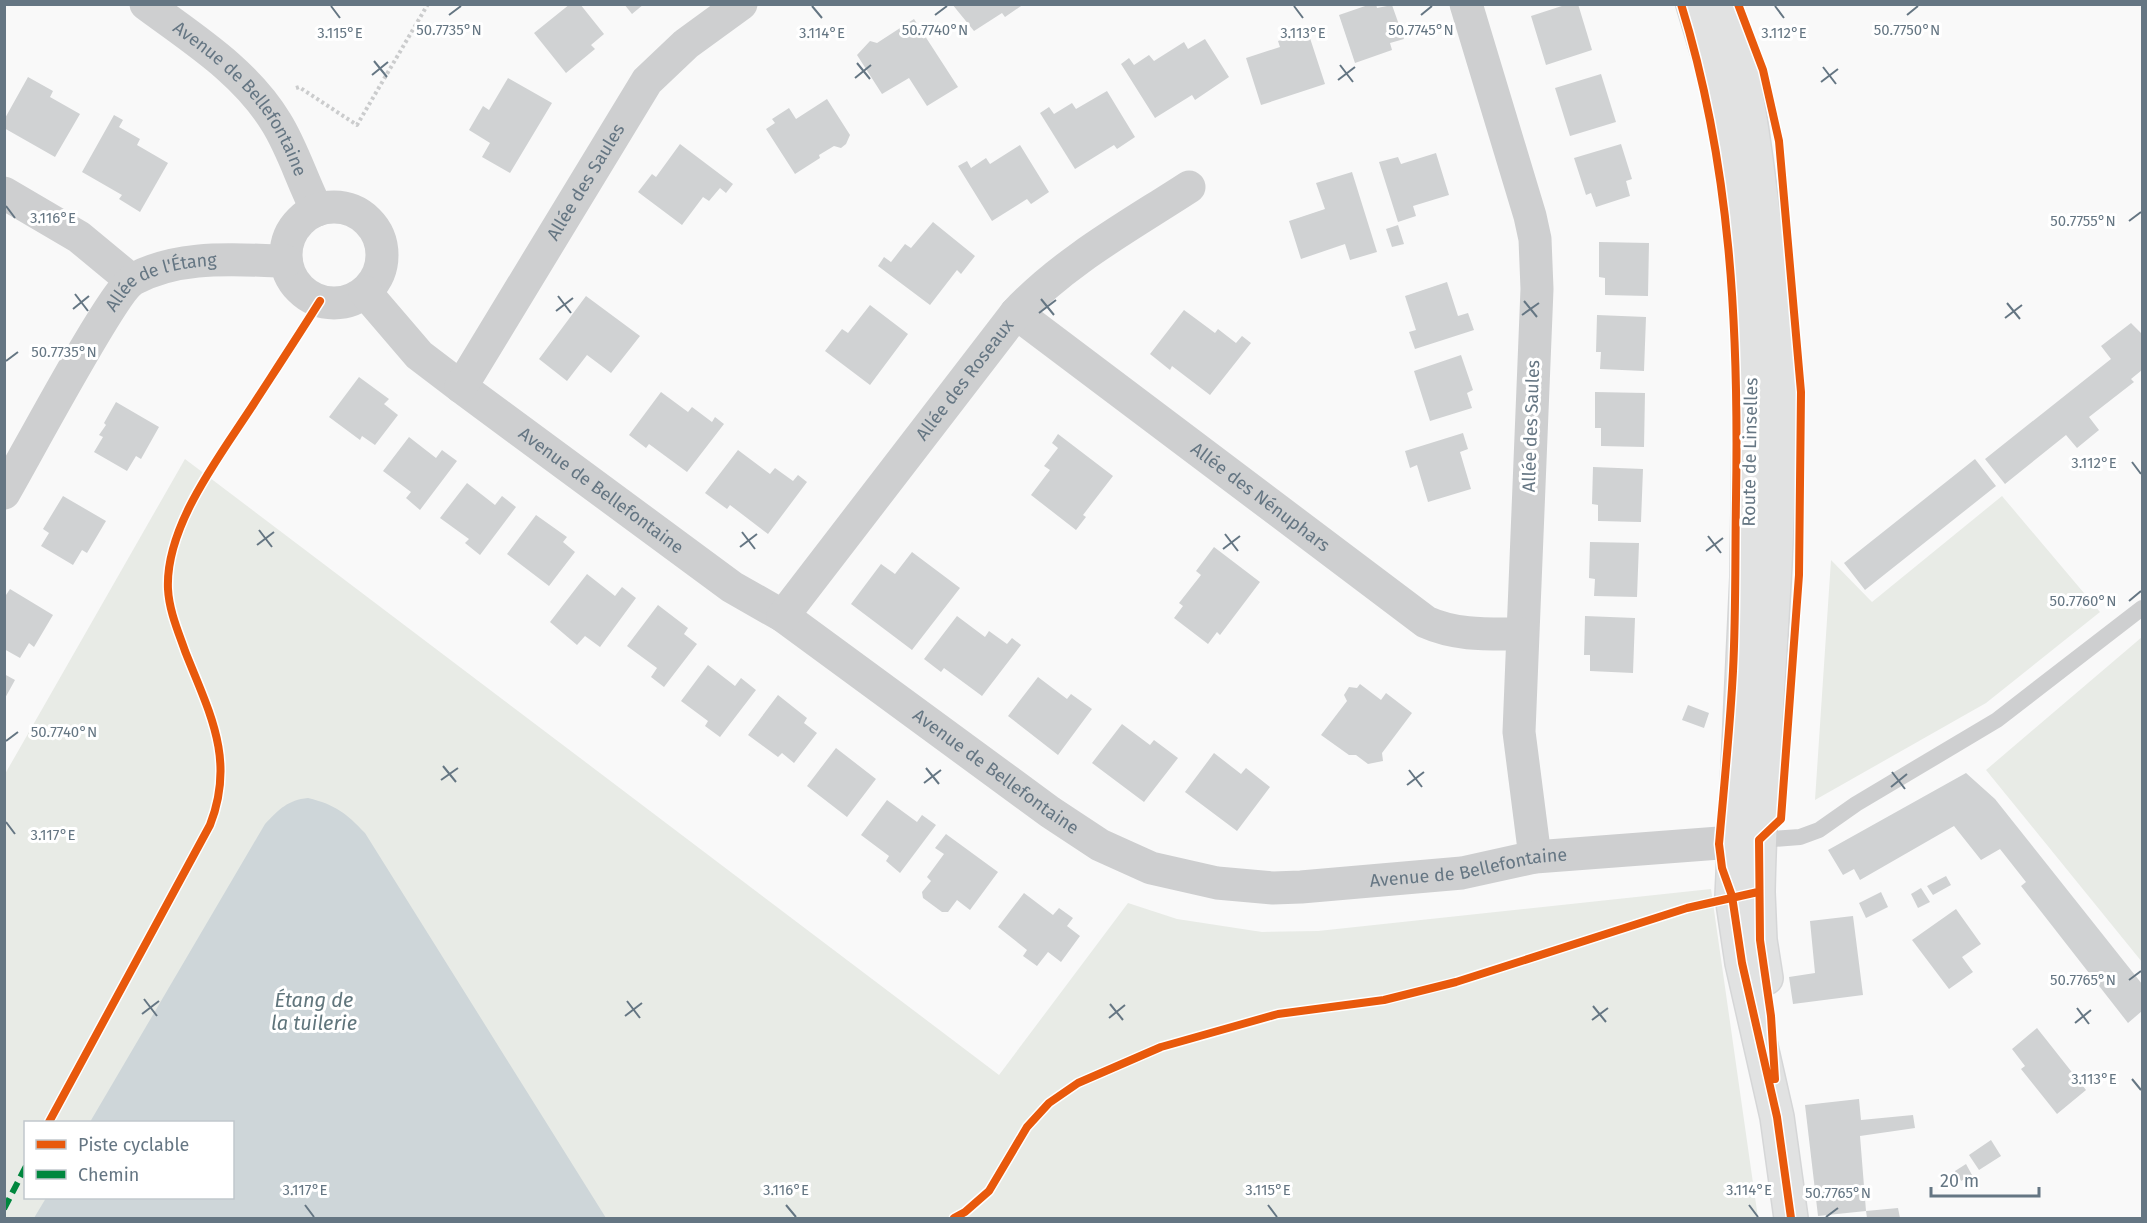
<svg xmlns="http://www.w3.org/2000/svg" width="2147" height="1223" viewBox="0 0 2147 1223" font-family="'Fira Sans',sans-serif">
  <rect width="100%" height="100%" fill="#f9f9f9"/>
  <path fill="#e8ebe6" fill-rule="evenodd" d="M 185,459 L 999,1075 L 1128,903 L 1177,919 L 1262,932 L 1318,931 L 1711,889 L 1758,1218 L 5,1218 L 5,774 ZM 26,1122 L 232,1122 L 232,1198 L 26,1198 Z
    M 2002,496 L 2100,612 L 1986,703 L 1815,800 L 1831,560 L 1872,602 Z
    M 2142,637 L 2142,962 L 1986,770 Z"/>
  <path fill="#ced6d9" d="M 308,798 C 336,805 346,813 365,833 L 606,1218 L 34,1218 L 46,1198 L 232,1198 L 232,1122 L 90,1122 L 265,824 C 279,809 288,800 308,798 Z"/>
  <path fill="#d0d2d3" d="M 570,4 L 580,4 L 604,34 L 591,45 L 595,49 L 566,73 L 534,33 Z
    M 624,4 L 644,4 L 632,14 Z
    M 952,4 L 1024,4 L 1005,17 L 1002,13 L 974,31 Z
    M 1371,4 L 1376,4 L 1377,8 L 1392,5 L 1404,39 L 1390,43 L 1392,50 L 1355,63 L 1339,15 Z
    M 1568,4 L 1578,4 L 1592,50 L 1546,65 L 1531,16 Z
    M 914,19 L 958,87 L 927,106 L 909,78 L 882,94 L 857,55 L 870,41 L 877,43 Z
    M 1308,32 L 1325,84 L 1261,105 L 1246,58 L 1280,47 L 1278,41 Z
    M 1205,39 L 1229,77 L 1195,100 L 1192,95 L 1155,118 L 1121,64 L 1129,58 L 1134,65 L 1149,55 L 1154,61 L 1184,42 L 1188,49 Z
    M 1601,74 L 1616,122 L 1570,136 L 1555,88 Z
    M 28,77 L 53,91 L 50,97 L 80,114 L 55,157 L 4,128 L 4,120 Z
    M 508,78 L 552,103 L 510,173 L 482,157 L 490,143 L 469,130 L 483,106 L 489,110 Z
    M 1107,91 L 1135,137 L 1117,149 L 1114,145 L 1075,169 L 1040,113 L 1049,107 L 1054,114 L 1072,103 L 1076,109 Z
    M 827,99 L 850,135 L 846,144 L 841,148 L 834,146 L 819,155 L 820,158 L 795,174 L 766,129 L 775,123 L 772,119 L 789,108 L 796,119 Z
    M 114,115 L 123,120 L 119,127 L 140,139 L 137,145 L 168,163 L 140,212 L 119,199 L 122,195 L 82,172 Z
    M 680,144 L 733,184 L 726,193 L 720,188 L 709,201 L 703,197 L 682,225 L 638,192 L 652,174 L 656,177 Z
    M 1621,144 L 1632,179 L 1626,181 L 1630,196 L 1596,207 L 1591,193 L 1586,195 L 1574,158 Z
    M 1020,145 L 1049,192 L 1031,204 L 1027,199 L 992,221 L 958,166 L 967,161 L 971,168 L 986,158 L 990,164 Z
    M 1436,153 L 1449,195 L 1413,206 L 1416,216 L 1398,222 L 1379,162 L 1398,157 L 1401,164 Z
    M 1352,172 L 1377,252 L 1350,260 L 1345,244 L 1301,259 L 1289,221 L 1325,209 L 1316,183 Z
    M 933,222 L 975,256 L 961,274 L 957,270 L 930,305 L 878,266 L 884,257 L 891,262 L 905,244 L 911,248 Z
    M 1398,225 L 1404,244 L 1392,247 L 1386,229 Z
    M 1599,242 L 1649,243 L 1648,296 L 1605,295 L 1605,278 L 1599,277 Z
    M 1447,282 L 1458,316 L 1468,313 L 1474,330 L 1415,349 L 1409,332 L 1416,330 L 1405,296 Z
    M 586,296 L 640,336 L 611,373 L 587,355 L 567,381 L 539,359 Z
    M 870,305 L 908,334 L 870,385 L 825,351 L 842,329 L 848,333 Z
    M 1184,310 L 1215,333 L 1218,329 L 1236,343 L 1242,336 L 1251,343 L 1210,395 L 1172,366 L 1170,370 L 1150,354 Z
    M 1597,315 L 1646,317 L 1644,371 L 1600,369 L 1601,352 L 1596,352 Z
    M 2131,323 L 2142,334 L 2142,370 L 2131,379 L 2134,382 L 2089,417 L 2099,430 L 2077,448 L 2066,435 L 2005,484 L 1985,459 L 2111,359 L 2101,346 Z
    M 1461,355 L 1473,390 L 1467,393 L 1472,408 L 1430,421 L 1414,371 Z
    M 359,377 L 389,399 L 384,404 L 398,415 L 375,445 L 362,436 L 360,440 L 329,417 Z
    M 661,392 L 688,412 L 692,407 L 712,422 L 715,417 L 724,424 L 687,472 L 649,444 L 646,448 L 629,435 Z
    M 1595,392 L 1645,393 L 1644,447 L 1601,446 L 1601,428 L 1595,428 Z
    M 116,402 L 159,427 L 141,459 L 136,456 L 127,471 L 94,452 L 103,437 L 99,435 L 106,425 L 104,423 Z
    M 1463,433 L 1468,449 L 1460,452 L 1471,489 L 1428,502 L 1417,465 L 1410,468 L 1405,451 Z
    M 1058,434 L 1113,476 L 1083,515 L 1086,517 L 1076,530 L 1031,495 L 1050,470 L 1044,466 L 1058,448 L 1052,443 Z
    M 409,437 L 436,458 L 442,450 L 457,461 L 420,510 L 406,498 L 411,492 L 383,471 Z
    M 738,450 L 770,474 L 775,468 L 793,481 L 798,475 L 807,482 L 768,534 L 730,505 L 727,509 L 705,493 Z
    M 1975,459 L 1996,486 L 1865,590 L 1844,563 Z
    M 1593,467 L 1643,469 L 1641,522 L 1598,521 L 1598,505 L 1592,504 Z
    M 467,483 L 495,505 L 502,496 L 516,507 L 480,555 L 465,543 L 469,539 L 440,518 Z
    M 63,496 L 106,521 L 87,553 L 82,550 L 73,565 L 41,546 L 49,533 L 43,529 Z
    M 536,515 L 567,537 L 563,542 L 575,552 L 549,586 L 507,554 Z
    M 1590,542 L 1639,543 L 1637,597 L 1594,596 L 1595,579 L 1589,578 Z
    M 1214,547 L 1260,582 L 1220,635 L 1217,632 L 1208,644 L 1174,618 L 1183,606 L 1179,603 L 1201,575 L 1196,571 Z
    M 912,552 L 960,588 L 912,650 L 851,604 L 881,564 L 895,574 Z
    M 587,574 L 615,596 L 622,587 L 636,598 L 600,647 L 585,636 L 577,645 L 550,622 Z
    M 10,589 L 53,615 L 34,647 L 29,643 L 20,658 L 4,649 L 4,598 Z
    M 658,605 L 688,628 L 684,634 L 697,644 L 664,687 L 651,677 L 657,668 L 627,646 Z
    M 957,616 L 985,637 L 989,631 L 1007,644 L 1012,638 L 1021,645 L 982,696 L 944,668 L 941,672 L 924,659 Z
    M 1585,616 L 1635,618 L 1633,673 L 1590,671 L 1590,655 L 1584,655 Z
    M 708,665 L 735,686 L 741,678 L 756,690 L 720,737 L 705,726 L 708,721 L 681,701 Z
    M 4,674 L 15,680 L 4,700 Z
    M 1038,677 L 1067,699 L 1071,694 L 1092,709 L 1058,755 L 1008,716 Z
    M 1360,684 L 1381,700 L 1386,693 L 1412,713 L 1382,753 L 1383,761 L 1368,764 L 1356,755 L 1349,755 L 1321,735 L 1347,701 L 1344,695 L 1349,687 L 1357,688 Z
    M 778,695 L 807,718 L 804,723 L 817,733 L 794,763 L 782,753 L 778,757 L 748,735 Z
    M 1688,705 L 1709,713 L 1704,728 L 1682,720 Z
    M 1122,724 L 1150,745 L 1154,740 L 1178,758 L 1144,802 L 1092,763 Z
    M 836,748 L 876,779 L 847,817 L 807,786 Z
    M 1214,753 L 1241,774 L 1246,768 L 1270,787 L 1237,831 L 1185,792 Z
    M 1966,773 L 1995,799 L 2142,984 L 2142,1011 L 2128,1023 L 2021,886 L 2026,882 L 2000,849 L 1981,860 L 1954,826 L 1860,880 L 1854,869 L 1843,875 L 1828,850 Z
    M 887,800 L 917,822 L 922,815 L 936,825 L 900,873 L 886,861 L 889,856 L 861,835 Z
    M 946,834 L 998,872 L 970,910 L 957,900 L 948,912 L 942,912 L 923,898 L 922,892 L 931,881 L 927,877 L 944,854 L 935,848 Z
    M 1946,876 L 1951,885 L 1933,895 L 1927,886 Z
    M 1921,888 L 1930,902 L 1918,908 L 1911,894 Z
    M 1881,892 L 1888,907 L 1866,918 L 1859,903 Z
    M 1024,893 L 1053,915 L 1059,908 L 1073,918 L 1067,926 L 1080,936 L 1061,962 L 1048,952 L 1037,966 L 1023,956 L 1027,950 L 998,927 Z
    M 1956,909 L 1981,944 L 1962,957 L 1973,972 L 1949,989 L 1912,940 Z
    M 1853,916 L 1863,995 L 1793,1004 L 1789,977 L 1815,973 L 1810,921 Z
    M 2037,1028 L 2086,1090 L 2057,1114 L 2021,1069 L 2025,1066 L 2012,1049 Z
    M 1859,1099 L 1861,1120 L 1913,1115 L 1915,1128 L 1860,1136 L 1866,1211 L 1898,1208 L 1900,1218 L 1867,1218 L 1866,1211 L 1818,1216 L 1805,1105 Z
    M 1991,1140 L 2001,1156 L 1979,1170 L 1969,1155 Z
    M 1966,1164 L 1972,1175 L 1961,1181 L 1955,1171 Z"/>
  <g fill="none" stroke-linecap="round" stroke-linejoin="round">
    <defs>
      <path id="secondary" d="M 1693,4 L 1716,80 L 1731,149 L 1747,260 L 1751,322 L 1747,577 L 1732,896 L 1742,963 L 1777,1117 L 1791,1218
        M 1721,4 C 1744,63 1752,128 1760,190 C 1769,260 1778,328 1779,398 C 1781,563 1761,727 1758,892 L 1760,940 L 1766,978"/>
    </defs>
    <use href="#secondary" stroke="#d5d6d7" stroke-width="36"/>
    <path stroke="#cbcccd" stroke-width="4" stroke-dasharray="3 3" stroke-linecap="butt" d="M 296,88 L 299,87 L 357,125 L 428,4"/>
    <path stroke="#cecfd0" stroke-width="16" d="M 1759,840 L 1800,837 L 1819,830 L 1856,804 L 1997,720 L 2142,608"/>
    <g stroke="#cecfd0" stroke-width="33">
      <path id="s1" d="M 146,4 C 193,39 245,71 276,122 C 293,149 302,181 317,210"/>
      <path d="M 1466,4 L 1530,216 L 1535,239 L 1537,289 L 1519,732 L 1535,857"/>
      <path d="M 4,193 L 79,237 L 131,280"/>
      <circle cx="334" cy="255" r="48"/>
      <path id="s2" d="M 365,292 L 419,355 L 461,387 L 732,587 L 783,616 L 1050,812 L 1100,845 L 1151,868 L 1217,883 L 1273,888 L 1301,887 L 1462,873 L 1535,857 L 1759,840"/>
      <path id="s3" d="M 1016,313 L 1426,622 C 1457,636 1489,634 1522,634"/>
      <path id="s4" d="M 461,387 L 647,81 L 686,44 L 741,4"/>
      <path id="s5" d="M 4,493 C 23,461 113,290 134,279 C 180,254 235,260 286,261"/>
      <path id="s6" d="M 783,616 L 1016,313 C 1065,261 1129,226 1189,187"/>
    </g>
    <use href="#secondary" stroke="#e1e2e2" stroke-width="33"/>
    <path stroke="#00873e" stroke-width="6" stroke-dasharray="12 6" stroke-linecap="butt" d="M 4,1209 L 26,1166"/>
    <defs>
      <path id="cycleway" d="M 1681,4 C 1731,165 1739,331 1736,499 C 1735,556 1736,614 1733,671 C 1730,729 1724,786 1719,844 L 1722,868 L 1732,896 L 1742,963 L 1777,1117 L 1791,1218
        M 1738,4 L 1763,70 L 1779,141 L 1801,392 L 1799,575 L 1781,819 L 1759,840 L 1760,940 L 1771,1016 L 1775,1079
        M 49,1122 L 210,825 C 236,759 209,712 185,651 C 178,631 169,610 168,589 C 165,526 220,456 253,405 C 275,371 298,336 320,301
        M 954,1218 L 965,1212 L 989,1191 L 1027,1127 L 1049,1103 L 1078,1083 L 1161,1047 L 1278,1014 L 1384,1000 L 1456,982 L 1687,908 L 1758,892"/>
    </defs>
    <use href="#cycleway" stroke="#fff" stroke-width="11"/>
    <use href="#cycleway" stroke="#e8590c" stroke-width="8"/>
  </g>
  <path fill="none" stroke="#657683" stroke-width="2" d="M 331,6 L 340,18M 812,6 L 822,18M 1294,6 L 1303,18M 1775,6 L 1784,18M 449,15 L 461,6M 935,15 L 947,6M 1421,15 L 1432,6M 1907,15 L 1918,6M 374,61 L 387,77M 857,63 L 870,79M 1340,65 L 1353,82M 1823,67 L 1836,84M 372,75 L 388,62M 855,78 L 871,65M 1338,80 L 1355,67M 1821,82 L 1838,69M 6,206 L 15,218M 2129,221 L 2141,212M 75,294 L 88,311M 558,296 L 571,313M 1041,299 L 1054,315M 1524,301 L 1537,317M 2007,303 L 2020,319M 73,309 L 89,296M 556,311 L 573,298M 1039,313 L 1056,300M 1522,315 L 1539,303M 2005,318 L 2022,305M 6,361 L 18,352M 2132,462 L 2141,474M 259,530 L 272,547M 742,532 L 755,549M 1225,534 L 1238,551M 1708,536 L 1721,553M 257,545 L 274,532M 740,547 L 757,534M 1223,549 L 1240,536M 1706,551 L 1723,538M 2129,601 L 2141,591M 6,741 L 18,732M 443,766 L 456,782M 926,768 L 939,784M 1409,770 L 1422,787M 1892,772 L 1905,789M 441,780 L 458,768M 924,783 L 941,770M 1407,785 L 1424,772M 1891,787 L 1907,774M 6,822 L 15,834M 2129,980 L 2141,971M 144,999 L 157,1016M 627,1001 L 640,1018M 1110,1004 L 1123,1020M 1593,1006 L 1606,1022M 2077,1008 L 2089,1024M 142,1014 L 159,1001M 625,1016 L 642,1003M 1109,1018 L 1125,1005M 1592,1020 L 1608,1008M 2075,1023 L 2091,1010M 2132,1079 L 2141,1090M 305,1205 L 314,1217M 786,1205 L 796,1217M 1268,1205 L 1277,1217M 1749,1205 L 1758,1217M 1826,1217 L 1838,1208"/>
  <g text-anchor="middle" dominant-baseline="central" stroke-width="6" stroke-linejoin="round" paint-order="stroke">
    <g font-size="18" fill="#657683" stroke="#fff">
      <text stroke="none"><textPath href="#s1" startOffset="136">Avenue de Bellefontaine</textPath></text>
      <text stroke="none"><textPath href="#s4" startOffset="240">Allée des Saules</textPath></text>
      <text stroke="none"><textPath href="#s5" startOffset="274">Allée de l'Étang</textPath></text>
      <text stroke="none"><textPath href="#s6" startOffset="298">Allée des Roseaux</textPath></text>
      <text transform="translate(1531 426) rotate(-88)">Allée des Saules</text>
      <text transform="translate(1750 452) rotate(-89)">Route de Linselles</text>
      <text stroke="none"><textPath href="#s2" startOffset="310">Avenue de Bellefontaine</textPath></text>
      <text stroke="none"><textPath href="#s3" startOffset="306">Allée des Nénuphars</textPath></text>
      <text stroke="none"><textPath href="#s2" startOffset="795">Avenue de Bellefontaine</textPath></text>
      <text stroke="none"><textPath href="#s2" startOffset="1299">Avenue de Bellefontaine</textPath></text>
    </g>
    <g font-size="20" font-style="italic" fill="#60757c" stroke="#fff">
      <text x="314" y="1000">Étang de<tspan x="314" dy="23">la tuilerie</tspan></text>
    </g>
  </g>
  <g font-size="15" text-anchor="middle" fill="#657683" stroke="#fff" stroke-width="6" stroke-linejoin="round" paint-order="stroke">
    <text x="449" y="35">50.7735°N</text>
    <text x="935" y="35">50.7740°N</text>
    <text x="1421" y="35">50.7745°N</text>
    <text x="1907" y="35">50.7750°N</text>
    <text x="340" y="38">3.115°E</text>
    <text x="822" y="38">3.114°E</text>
    <text x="1303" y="38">3.113°E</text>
    <text x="1784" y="38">3.112°E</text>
    <text x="53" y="223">3.116°E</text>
    <text x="2083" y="226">50.7755°N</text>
    <text x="64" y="357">50.7735°N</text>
    <text x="2094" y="468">3.112°E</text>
    <text x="2083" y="606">50.7760°N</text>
    <text x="64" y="737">50.7740°N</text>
    <text x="53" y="840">3.117°E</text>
    <text x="2083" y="985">50.7765°N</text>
    <text x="2094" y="1084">3.113°E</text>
    <text x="305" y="1195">3.117°E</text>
    <text x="786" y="1195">3.116°E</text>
    <text x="1268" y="1195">3.115°E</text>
    <text x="1749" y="1195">3.114°E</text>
    <text x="1838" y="1198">50.7765°N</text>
  </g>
  <rect width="2147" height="1223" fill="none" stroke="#657683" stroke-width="12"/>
  <rect x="24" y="1121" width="210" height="78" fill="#ffffff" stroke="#c1c8cd" stroke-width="1.5"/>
  <rect x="36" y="1140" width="30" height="9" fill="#e8590c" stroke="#c1c8cd" stroke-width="1.5"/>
  <text x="78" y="1151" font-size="18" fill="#657683">Piste cyclable</text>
  <rect x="36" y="1170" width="30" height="9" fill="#00873e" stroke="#c1c8cd" stroke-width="1.5"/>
  <text x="78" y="1181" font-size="18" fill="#657683">Chemin</text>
  <path d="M1931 1187v9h108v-9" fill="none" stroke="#657683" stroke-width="3"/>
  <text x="1940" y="1187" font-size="18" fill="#657683" stroke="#ffffff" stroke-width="4.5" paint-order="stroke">20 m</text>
</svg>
